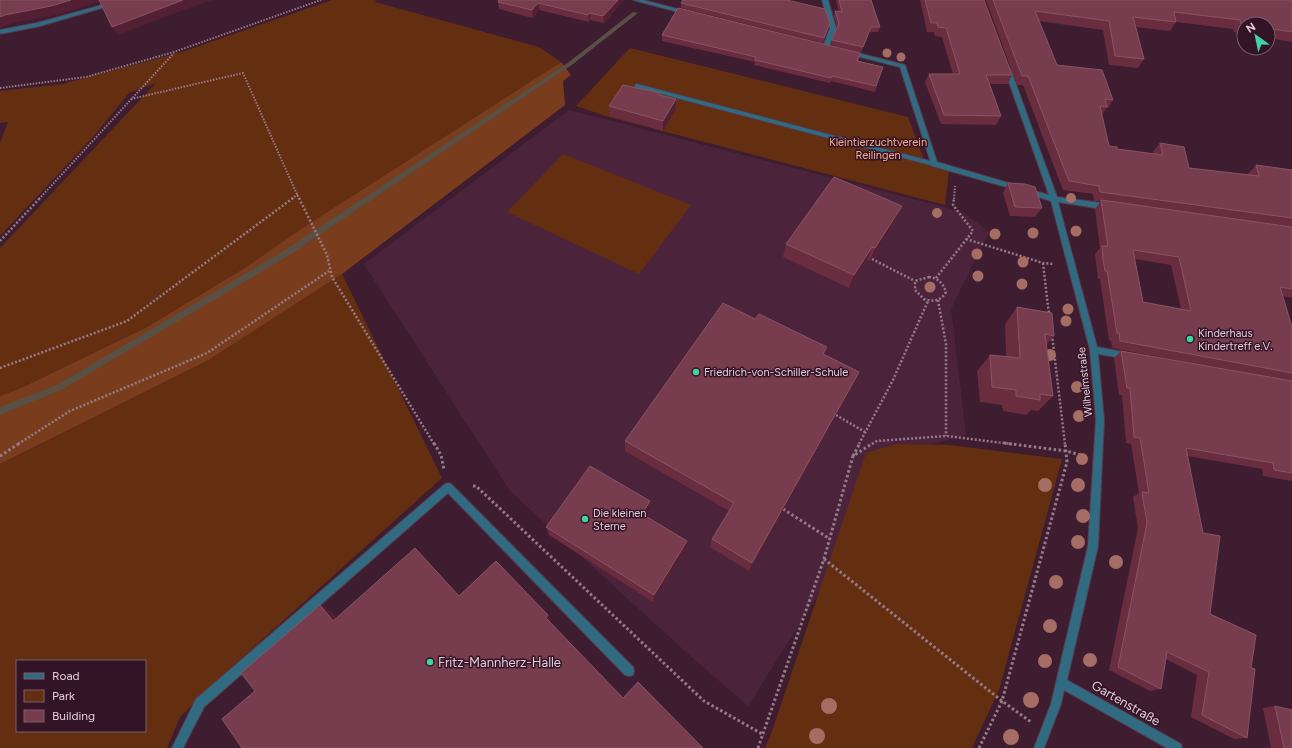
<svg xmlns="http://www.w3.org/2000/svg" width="1292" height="748" viewBox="0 0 1292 748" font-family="Figtree,sans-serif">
  <rect width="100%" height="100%" fill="#3e1d30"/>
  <path fill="#4b243b" d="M 569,110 L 963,212 L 989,232 L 951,309 L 966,435 L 868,462 L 846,550 L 748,706 L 686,652 L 510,491 L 364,264 Z"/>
  <path fill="#642e11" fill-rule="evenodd" d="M 332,0 L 376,0 L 375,2 L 539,47 L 561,62 L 307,225 L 246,267 L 147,327 L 23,387 L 0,396 L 0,248 L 156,83 L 129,93 L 93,137 L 0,236 L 0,143 L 8,122 L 0,123 L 0,91 L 63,84 L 185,51 Z
    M 630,48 L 908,117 L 923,157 L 924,164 L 949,171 L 945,205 L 609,117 L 576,106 Z
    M 563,154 L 691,205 L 639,274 L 507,212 Z
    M 342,274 L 442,478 L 215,682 L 180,717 L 167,748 L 0,748 L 0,464 L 207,361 ZM 17,661 L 145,661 L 145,731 L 17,731 Z
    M 896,444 L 950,445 L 1062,459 L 999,690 L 972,748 L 765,748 L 771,734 L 866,453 Z"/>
  <path fill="#793c1d" d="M 561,62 L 571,75 L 563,81 L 565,105 L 342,274 L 207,361 L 0,464 L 0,396 L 23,387 L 147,327 L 246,267 L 307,225 Z"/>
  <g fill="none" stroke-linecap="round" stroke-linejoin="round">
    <path fill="#585044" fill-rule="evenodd" d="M 633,12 L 638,13 L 573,64 L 288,256 L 63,389 L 0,415 L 0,407 L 57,385 L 282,252 L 569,62 Z"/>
    <defs>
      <path id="service" d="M 637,84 L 934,162 L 937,164 L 934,166 L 635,87 L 635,85 Z
        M 448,483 L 451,484 L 633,667 L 634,671 L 633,675 L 629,676 L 625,675 L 448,493 L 204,707 L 183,748 L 172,748 L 196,699 L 445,484 Z"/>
      <path id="minor" d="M 120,0 L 129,0 L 40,26 L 0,34 L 0,30 L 37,23 Z
        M 633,0 L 643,0 L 689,12 L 686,14 Z
        M 822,0 L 828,0 L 836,28 L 829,47 L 826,49 L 823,47 L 830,28 Z
        M 850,51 L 905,65 L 937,162 L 1019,186 L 1019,190 L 1017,190 L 932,166 L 900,67 L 848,54 L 847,53 Z
        M 1007,66 L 1010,68 L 1057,197 L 1109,204 L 1112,207 L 1109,210 L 1058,202 L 1097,347 L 1128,353 L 1131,354 L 1132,356 L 1131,358 L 1128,359 L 1098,354 L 1104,420 L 1098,546 L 1067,680 L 1181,744 L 1182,748 L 1167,748 L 1064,690 L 1061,704 L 1044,748 L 1034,748 L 1051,704 L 1088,546 L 1096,420 L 1090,350 L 1051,201 L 1026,193 L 1025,191 L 1028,189 L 1049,195 L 1004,68 Z"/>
    </defs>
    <use href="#service" stroke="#58394b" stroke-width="2"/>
    <use href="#minor" stroke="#58394b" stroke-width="2"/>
    <path stroke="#977b8a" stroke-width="2" stroke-dasharray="1.5 1.5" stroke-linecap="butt" d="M 0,88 L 86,77 L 174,52 L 321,0
      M 131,99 L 243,73 L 299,199
      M 39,199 L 174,53
      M 292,199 L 298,194
      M 954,199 L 955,186"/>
    <path stroke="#977b8a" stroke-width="2.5" stroke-dasharray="2 2" stroke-linecap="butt" d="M 299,198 L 327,255 L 332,277 L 434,444
      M 966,239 L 1043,263 L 1054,264
      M 0,241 L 40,198
      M 872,259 L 915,281
      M 1043,263 L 1049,315
      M 929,277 C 938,278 943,283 946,292 C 941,301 933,302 924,299 L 915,290 L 915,281 Z
      M 936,278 L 973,231 L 953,205 L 954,198
      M 938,300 L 946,344 L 946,436
      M 1052,335 L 1065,444
      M 0,368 L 127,321 L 293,198
      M 836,415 L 865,432
      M 18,444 L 70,411 L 207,353 L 329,271
      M 859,444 L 893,380 L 928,301
      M 872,444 L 877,441 L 946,436 L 1012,444"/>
    <path stroke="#977b8a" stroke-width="3" stroke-dasharray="2.5 2.5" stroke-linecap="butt" d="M 434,443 L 441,455 L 444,470
      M 1004,443 L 1066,451 L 1081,455
      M 0,456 L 20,443
      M 853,456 L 860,443
      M 473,486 L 476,486 L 704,701 L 764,735
      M 783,509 L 830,539
      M 824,559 L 1002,701 L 1031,722
      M 758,748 L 824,559 L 853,456 L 873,443
      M 979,748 L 1002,701 L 1067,462 L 1065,443"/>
    <use href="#service" fill="#316b82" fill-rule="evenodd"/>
    <use href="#minor" fill="#316b82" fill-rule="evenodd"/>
  </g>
  <g fill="#a56d63">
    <circle cx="887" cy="53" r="4.5"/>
    <circle cx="901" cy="57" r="4.5"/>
    <circle cx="1071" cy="198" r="5"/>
    <circle cx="937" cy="213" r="5"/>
    <circle cx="1076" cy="231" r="5.5"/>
    <circle cx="1033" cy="233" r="5.5"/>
    <circle cx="995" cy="234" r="5.5"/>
    <circle cx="977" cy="254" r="5.5"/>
    <circle cx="1023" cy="262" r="5.5"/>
    <circle cx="978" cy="276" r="5.5"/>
    <circle cx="1022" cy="284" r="5.5"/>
    <circle cx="930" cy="287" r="5.5"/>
    <circle cx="1068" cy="309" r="5.5"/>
    <circle cx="1066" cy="321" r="5.5"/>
    <circle cx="1050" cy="355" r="6"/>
    <circle cx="1077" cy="387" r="6"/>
    <circle cx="1079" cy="416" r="6"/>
    <circle cx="1082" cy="459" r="6"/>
    <circle cx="1045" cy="485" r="7"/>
    <circle cx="1078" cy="485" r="7"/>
    <circle cx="1083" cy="516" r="7"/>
    <circle cx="1078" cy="542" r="7"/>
    <circle cx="1116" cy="562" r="7"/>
    <circle cx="1056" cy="582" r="7"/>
    <circle cx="1050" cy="626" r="7"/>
    <circle cx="1090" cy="660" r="7"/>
    <circle cx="1045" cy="661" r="7"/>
    <circle cx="1031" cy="700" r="8"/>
    <circle cx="829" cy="706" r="8"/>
    <circle cx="817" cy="736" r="8"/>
    <circle cx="1011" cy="737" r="8"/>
  </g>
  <path fill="#6a2c3f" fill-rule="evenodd" d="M 498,0 L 624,0 L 604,23 L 590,20 L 589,22 L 539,10 L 533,18 L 499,9 L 498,2 L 499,0 Z
    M 836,0 L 871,0 L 880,27 L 878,32 L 869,32 L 861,53 L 831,45 L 832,40 L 837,27 L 834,16 L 835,11 L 839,12 Z
    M 920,0 L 984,0 L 1012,75 L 1008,84 L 990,84 L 1001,116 L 996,125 L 941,124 L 925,82 L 929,74 L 953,74 L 942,37 L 935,36 L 934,32 L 927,32 Z
    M 986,0 L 1292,0 L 1292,42 L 1268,38 L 1268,24 L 1244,24 L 1244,34 L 1234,32 L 1233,29 L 1176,22 L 1170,31 L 1136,27 L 1144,59 L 1138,68 L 1109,65 L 1103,30 L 1039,21 L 1057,65 L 1113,100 L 1108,108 L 1106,108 L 1102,115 L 1109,146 L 1117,149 L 1154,154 L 1153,152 L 1160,143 L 1189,168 L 1248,175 L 1248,174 L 1256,165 L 1292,170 L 1292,298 L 1283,296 L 1292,327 L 1292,481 L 1263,476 L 1262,469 L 1188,456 L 1210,614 L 1251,668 L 1247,738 L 1234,739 L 1191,717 L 1197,675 L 1166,659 L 1161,689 L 1150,691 L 1109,670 L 1138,528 L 1133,497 L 1139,493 L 1131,444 L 1126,443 L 1122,395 L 1119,395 L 1114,358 L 1121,351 L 1222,369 L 1112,348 L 1111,341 L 1109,340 L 1100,279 L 1098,279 L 1095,254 L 1100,248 L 1095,209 L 1101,201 L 1094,201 L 1093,194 L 1063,190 L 1023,85 L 1017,85 ZM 1135,259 L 1171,265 L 1181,309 L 1143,302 Z
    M 681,3 L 830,23 L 823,43 L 681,8 Z
    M 662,35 L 859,58 L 858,61 L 883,67 L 875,92 L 831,81 L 830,83 L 754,65 L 755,62 L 662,41 Z
    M 660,95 L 676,109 L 663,131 L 610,116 L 609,106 Z
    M 1008,183 L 1042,208 L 1035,217 L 1010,216 L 1003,193 Z
    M 896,219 L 870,261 L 867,260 L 849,288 L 783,257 L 786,244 Z
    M 1017,307 L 1054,336 L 1046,345 L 1053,396 L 1038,411 L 1031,410 L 1026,415 L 1003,411 L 1002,405 L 980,402 L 977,371 L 990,355 L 1006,356 L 1005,324 Z
    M 824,354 L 859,372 L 854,383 L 749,571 L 710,547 L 712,539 L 729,511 L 625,451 L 625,441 Z
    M 650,510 L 646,516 L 686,549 L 653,602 L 549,535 L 546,527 Z
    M 1275,706 L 1292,748 L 1271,748 L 1263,708 Z"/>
  <path fill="#531f32" d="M 71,0 L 114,0 L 101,1 L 57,15 L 12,23 L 0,28 L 0,17 L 5,15 Z
    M 183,0 L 213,0 L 189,8 L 118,35 L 112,27 Z
    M 618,0 L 624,0 L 604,23 L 603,16 Z
    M 538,3 L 539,10 L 533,18 L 532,10 Z
    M 590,13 L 590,20 L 589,22 L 588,15 Z
    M 0,33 L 2,35 L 0,40 Z
    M 676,99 L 676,109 L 663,131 L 663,121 Z
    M 902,206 L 896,219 L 870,261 L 875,248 Z
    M 872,247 L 867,260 L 849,288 L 854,275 Z
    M 859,372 L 854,383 L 749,571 L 752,563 Z
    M 650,501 L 650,510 L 642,522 L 642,514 Z
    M 687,541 L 686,549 L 653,602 L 654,595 Z
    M 320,605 L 332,613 L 345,628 L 333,621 Z
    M 548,615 L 552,623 L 550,625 L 546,618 Z"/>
  <path fill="#773d4f" stroke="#885464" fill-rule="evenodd" d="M 0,0 L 71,0 L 51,6 L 5,15 L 0,17 Z
    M 99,0 L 183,0 L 112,27 Z
    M 499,0 L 618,0 L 603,16 L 590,13 L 588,15 L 538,3 L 532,10 L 498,2 Z
    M 683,0 L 787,0 L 825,9 L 830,23 L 824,38 L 681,3 Z
    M 839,0 L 871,0 L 880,27 L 871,27 L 863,47 L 832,40 L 839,23 L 835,11 L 842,12 Z
    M 925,0 L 984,0 L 1012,75 L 986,75 L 1001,116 L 944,115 L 929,74 L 960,74 L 946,28 L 938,27 L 937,23 L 931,23 Z
    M 993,0 L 1292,0 L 1292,32 L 1268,28 L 1268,24 L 1241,24 L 1240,20 L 1174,12 L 1176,22 L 1133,17 L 1144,59 L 1115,56 L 1109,21 L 1035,11 L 1057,65 L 1102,70 L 1113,100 L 1105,99 L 1107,107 L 1100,106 L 1109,146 L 1117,147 L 1117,149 L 1163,155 L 1160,143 L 1184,147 L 1189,168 L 1259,176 L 1256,165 L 1292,170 L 1292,218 L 1100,192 L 1099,186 L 1069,181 L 1028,76 L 1022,76 Z
    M 678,8 L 860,53 L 857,61 L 883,67 L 876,86 L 832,76 L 831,78 L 755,60 L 756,57 L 662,35 Z
    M 623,85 L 660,93 L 659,95 L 676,99 L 663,121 L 609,106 Z
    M 834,177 L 902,206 L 875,248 L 872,247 L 854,275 L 786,244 Z
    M 1008,183 L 1025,184 L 1035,187 L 1042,208 L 1015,207 Z
    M 1101,200 L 1292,227 L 1292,289 L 1280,287 L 1292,327 L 1292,373 L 1120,341 L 1119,333 L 1117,333 L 1107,271 L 1105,271 L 1103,259 L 1102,246 L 1108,246 ZM 1133,250 L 1179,257 L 1191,311 L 1143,302 Z
    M 723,303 L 755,319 L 759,314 L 827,347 L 823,354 L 859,372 L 752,563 L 712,539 L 734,503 L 625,441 Z
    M 1017,307 L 1052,313 L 1054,336 L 1045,334 L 1053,396 L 1040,394 L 1040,400 L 1016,396 L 1016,390 L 992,387 L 990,355 L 1020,358 Z
    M 1121,351 L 1292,381 L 1292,473 L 1274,470 L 1273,463 L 1186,448 L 1203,533 L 1220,536 L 1210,614 L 1256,635 L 1251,668 L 1255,669 L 1247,738 L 1202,715 L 1209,672 L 1167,652 L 1161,689 L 1118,667 L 1147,523 L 1142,492 L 1149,493 L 1140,438 L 1134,437 L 1130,388 L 1127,388 Z
    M 590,466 L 650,501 L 642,514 L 687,541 L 654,595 L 546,527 Z
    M 415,548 L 459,596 L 496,561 L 548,615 L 546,618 L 623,698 L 638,682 L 703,748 L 242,748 L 222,719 L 255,691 L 241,673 L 320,605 L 333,621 Z
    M 1275,706 L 1292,710 L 1292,748 L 1284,748 Z"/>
  <g fill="#3fd4a2" stroke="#331426" stroke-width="1.5">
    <circle cx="1190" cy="339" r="4"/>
    <circle cx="696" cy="372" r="4"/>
    <circle cx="585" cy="519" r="4"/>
    <circle cx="430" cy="662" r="4"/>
  </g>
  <g text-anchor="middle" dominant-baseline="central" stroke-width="3" stroke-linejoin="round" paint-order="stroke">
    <g font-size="11" fill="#f9af8c" stroke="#331426">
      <text x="878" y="142">Kleintierzuchtverein<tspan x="878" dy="13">Reilingen</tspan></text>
    </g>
    <g font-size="11" fill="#e3cdd8" stroke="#331426" text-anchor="start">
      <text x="1198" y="333">Kinderhaus<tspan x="1198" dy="13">Kindertreff e.V.</tspan></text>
      <text x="704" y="372">Friedrich-von-Schiller-Schule</text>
      <text x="593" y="513">Die kleinen<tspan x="593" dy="13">Sterne</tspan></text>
    </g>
    <g font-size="11" fill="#e3cdd8" stroke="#331426">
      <text transform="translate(1085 382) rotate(-96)">Wilhelmstraße</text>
    </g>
    <g font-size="13" fill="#e3cdd8" stroke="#331426" text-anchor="start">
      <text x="438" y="662">Fritz-Mannherz-Halle</text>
    </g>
    <g font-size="13" fill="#e3cdd8" stroke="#331426">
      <text transform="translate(1126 703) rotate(30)">Gartenstraße</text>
    </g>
  </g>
  <rect x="16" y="660" width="130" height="72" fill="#331426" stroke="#795e6d"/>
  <rect x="24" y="673" width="20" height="6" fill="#316b82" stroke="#795e6d"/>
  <text x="52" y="680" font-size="12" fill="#e3cdd8">Road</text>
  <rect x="24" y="690" width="20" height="12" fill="#642e11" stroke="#795e6d"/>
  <text x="52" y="700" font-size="12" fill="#e3cdd8">Park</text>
  <rect x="24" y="710" width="20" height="12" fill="#773d4f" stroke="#795e6d"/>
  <text x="52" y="720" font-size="12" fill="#e3cdd8">Building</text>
  <g transform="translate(1256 36) rotate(327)"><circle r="19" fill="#331426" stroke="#795e6d"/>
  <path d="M0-3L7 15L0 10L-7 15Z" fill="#3fd4a2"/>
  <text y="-6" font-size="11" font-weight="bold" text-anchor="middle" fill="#e3cdd8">N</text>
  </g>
</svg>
